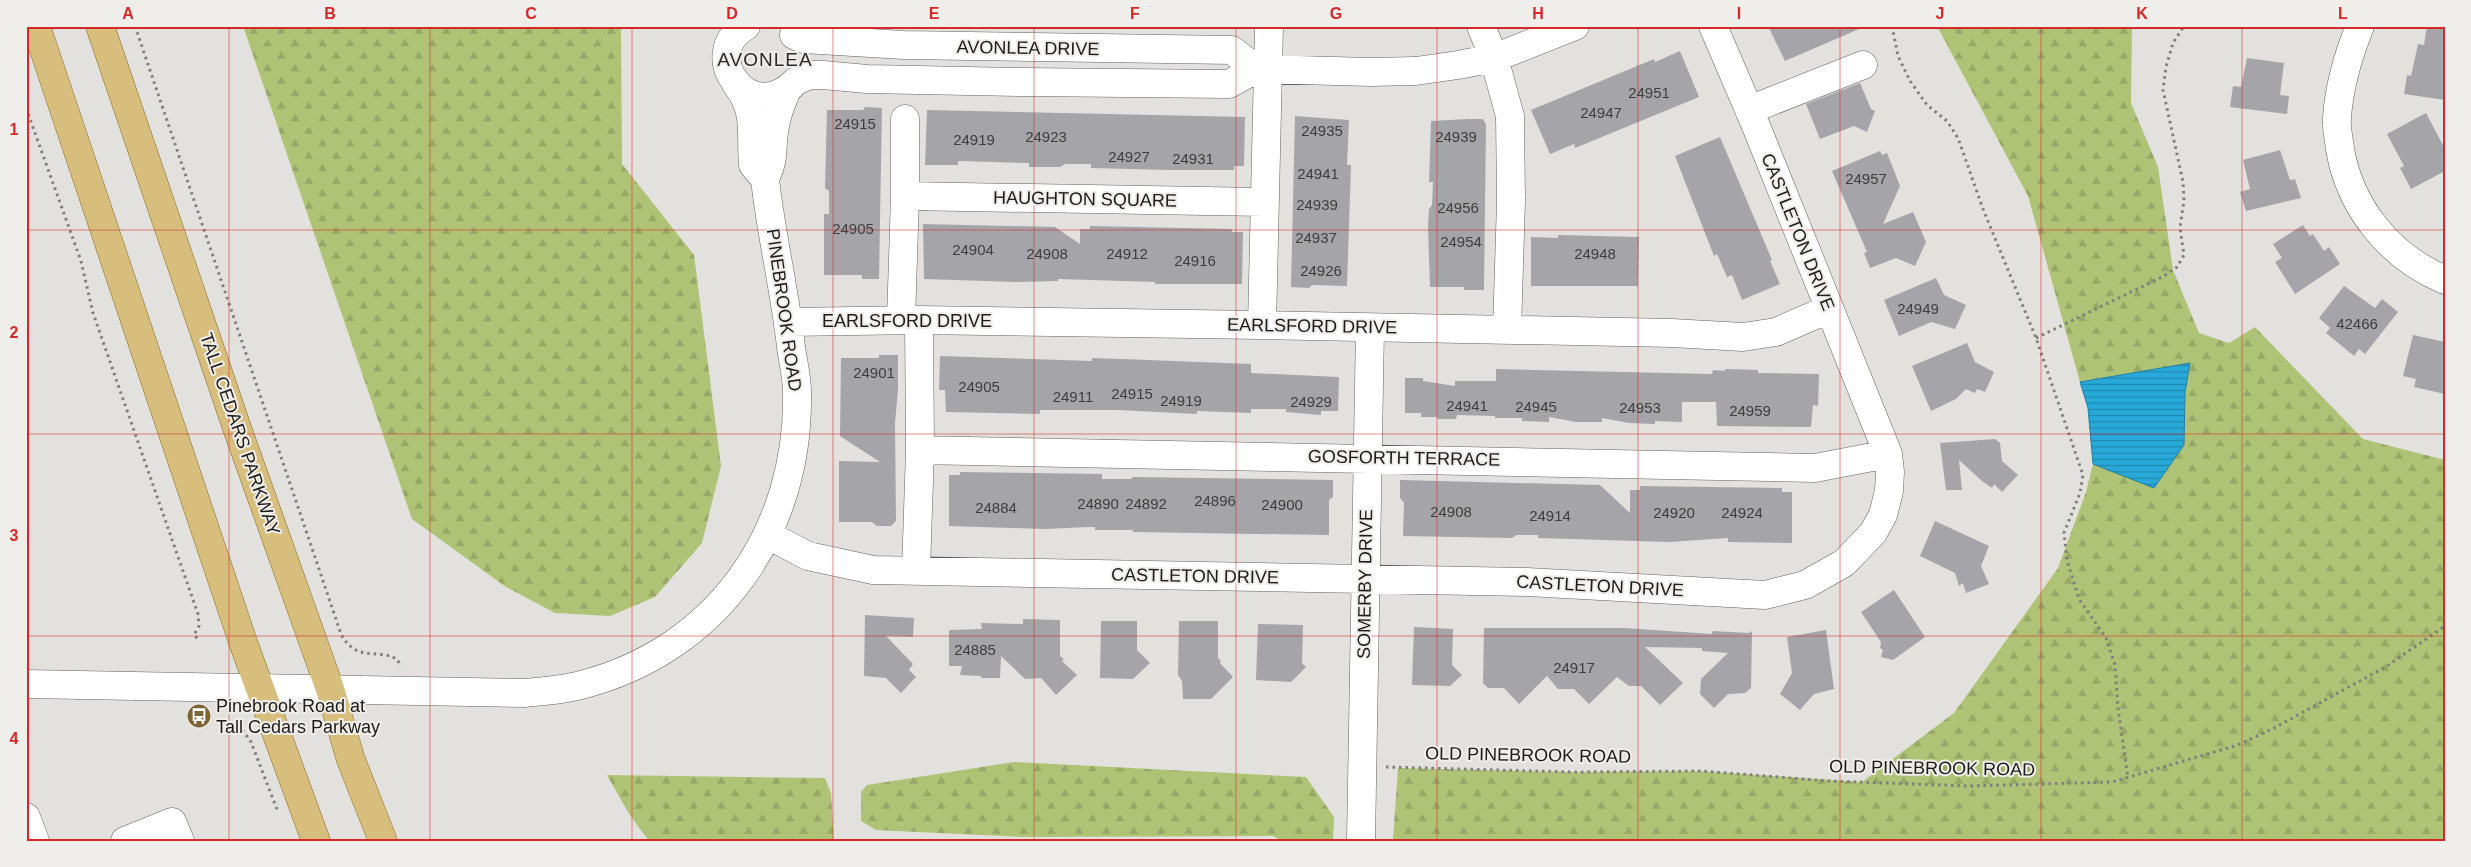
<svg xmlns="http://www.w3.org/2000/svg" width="2471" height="867" viewBox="0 0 2471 867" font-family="Helvetica,sans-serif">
  <defs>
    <pattern id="forest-firs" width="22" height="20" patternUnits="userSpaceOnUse" patternTransform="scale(1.25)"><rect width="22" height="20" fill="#afc376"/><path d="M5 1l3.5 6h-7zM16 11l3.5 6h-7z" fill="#96a766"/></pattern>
    <pattern id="water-rules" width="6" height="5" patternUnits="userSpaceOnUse" patternTransform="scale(1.25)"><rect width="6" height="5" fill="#27a9d9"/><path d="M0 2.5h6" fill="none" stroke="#2189af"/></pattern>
  </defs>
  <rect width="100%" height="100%" fill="#e3e1dd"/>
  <path fill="url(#forest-firs)" d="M 243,26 L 621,26 L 622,164 L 694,255 L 721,466 L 702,543 L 655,597 L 610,616 L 555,613 L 506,587 L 412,519 Z
    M 1937,26 L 2132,26 L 2131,103 L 2158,167 L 2173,270 L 2199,333 L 2229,343 L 2255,327 L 2363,439 L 2445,460 L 2445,841 L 1430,841 L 1393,839 L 1398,768 L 1573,772 L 1700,771 L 1862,782 L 1954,713 L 2058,568 L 2086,492 L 2093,464 L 2154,488 L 2184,445 L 2185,392 L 2190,363 L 2080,382 L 2028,196 Z
    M 1014,762 L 1306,777 L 1334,817 L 1333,841 L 1282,841 L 1273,836 L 1021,837 L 876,830 L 861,821 L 861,792 L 867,785 Z
    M 607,775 L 825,778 L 831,793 L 834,841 L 649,841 L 629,814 Z"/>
  <path fill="url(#water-rules)" stroke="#247e9f" d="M 2190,363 L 2185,392 L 2184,445 L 2154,488 L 2093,464 L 2088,408 L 2080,382 Z"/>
  <path fill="#a5a5a9" d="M 1768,26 L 1866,26 L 1785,61 Z
    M 2427,26 L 2445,26 L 2445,100 L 2404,94 L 2407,75 L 2411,76 L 2418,44 L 2424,45 Z
    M 1680,51 L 1699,97 L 1575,148 L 1574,144 L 1550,154 L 1531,110 L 1654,59 L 1655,62 Z
    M 2247,58 L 2284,63 L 2280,95 L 2289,96 L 2287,114 L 2230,107 L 2233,86 L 2241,87 Z
    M 1860,83 L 1871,109 L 1875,111 L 1867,132 L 1854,126 L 1820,139 L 1806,104 Z
    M 865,107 L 882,108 L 879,279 L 862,279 L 862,275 L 824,275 L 824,214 L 829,214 L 829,191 L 825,188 L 827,110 L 863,110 Z
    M 927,110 L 1245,117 L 1244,166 L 1234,166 L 1234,170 L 1169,170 L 1091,168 L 1091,164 L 1065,164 L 1060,167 L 1029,167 L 1029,163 L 958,161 L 958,165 L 925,165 Z
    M 2426,113 L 2445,149 L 2445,171 L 2411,189 L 2400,168 L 2404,166 L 2387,134 Z
    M 1295,116 L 1349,120 L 1347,165 L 1351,165 L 1347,286 L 1312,285 L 1309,288 L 1291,287 Z
    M 1468,119 L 1483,119 L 1486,124 L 1484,290 L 1464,290 L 1464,287 L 1430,287 L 1428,226 L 1429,209 L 1432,205 L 1433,182 L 1429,182 L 1431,121 Z
    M 1720,137 L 1772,260 L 1770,261 L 1780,284 L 1742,300 L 1732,275 L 1727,277 L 1717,254 L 1714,256 L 1675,156 Z
    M 2280,150 L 2290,180 L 2295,179 L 2301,198 L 2246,211 L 2240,192 L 2250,189 L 2243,160 Z
    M 1880,151 L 1882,155 L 1887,153 L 1900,186 L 1883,224 L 1913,212 L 1926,242 L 1915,266 L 1896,258 L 1870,268 L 1864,253 L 1867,252 L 1832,171 Z
    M 923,224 L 1055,227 L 1080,244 L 1080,229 L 1090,229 L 1090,226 L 1232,229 L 1232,232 L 1243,232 L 1242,284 L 1155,284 L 1155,282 L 1058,279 L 1058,281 L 1015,282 L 924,279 Z
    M 2303,225 L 2310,236 L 2313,234 L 2324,251 L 2329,247 L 2340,264 L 2295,294 L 2275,262 L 2282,258 L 2273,244 Z
    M 1558,235 L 1639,237 L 1638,286 L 1531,286 L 1531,237 L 1558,238 Z
    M 1936,278 L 1944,295 L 1966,305 L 1955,329 L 1931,322 L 1899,336 L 1884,300 Z
    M 2344,286 L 2375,308 L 2382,299 L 2398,312 L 2365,354 L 2359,349 L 2354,356 L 2326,333 L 2330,328 L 2319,318 Z
    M 2413,335 L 2445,342 L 2445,394 L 2414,387 L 2416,379 L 2403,376 Z
    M 1967,343 L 1975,362 L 1994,372 L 1985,392 L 1977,389 L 1975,393 L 1966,389 L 1956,399 L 1931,411 L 1912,366 Z
    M 879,355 L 898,355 L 898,390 L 895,423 L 896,521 L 891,526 L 877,526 L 872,522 L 839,522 L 839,461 L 880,462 L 840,436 L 841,358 L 879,358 Z
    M 940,356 L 1092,361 L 1092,358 L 1122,359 L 1251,364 L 1251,373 L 1339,377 L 1338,411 L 1321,411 L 1321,415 L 1286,412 L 1286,409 L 1251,409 L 1251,413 L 1197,411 L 1197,414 L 1118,410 L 1040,410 L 1040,414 L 946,412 L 945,390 L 939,390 Z
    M 1496,369 L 1712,374 L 1713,370 L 1725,371 L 1725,369 L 1758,370 L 1758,373 L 1819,374 L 1818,406 L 1813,405 L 1811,427 L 1717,426 L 1716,402 L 1682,402 L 1682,422 L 1655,421 L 1655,424 L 1629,423 L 1602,418 L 1602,422 L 1576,422 L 1549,417 L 1549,422 L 1522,421 L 1522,418 L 1495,418 L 1495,416 L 1457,415 L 1456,419 L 1437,419 L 1438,417 L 1421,417 L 1421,413 L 1405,413 L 1405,378 L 1423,378 L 1423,381 L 1455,386 L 1455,381 L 1496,381 Z
    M 1995,439 L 2000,443 L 2002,461 L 2018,475 L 2002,492 L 1994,484 L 1992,488 L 1982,481 L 1959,460 L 1962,490 L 1946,490 L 1940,443 Z
    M 960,472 L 1102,474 L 1102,479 L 1131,479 L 1133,477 L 1333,480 L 1333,497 L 1329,500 L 1329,535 L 1133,532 L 1133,530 L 1095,530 L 1095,527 L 1088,527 L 1045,529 L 949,526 L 949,475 L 960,475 Z
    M 1400,480 L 1600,485 L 1630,513 L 1630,490 L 1640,490 L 1640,486 L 1782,488 L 1782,492 L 1792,492 L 1792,543 L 1728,542 L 1728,538 L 1669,542 L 1538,538 L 1538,535 L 1516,535 L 1512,538 L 1403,536 L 1404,503 L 1400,498 Z
    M 1935,521 L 1989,546 L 1981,566 L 1989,584 L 1966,593 L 1963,583 L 1959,586 L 1955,573 L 1920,556 Z
    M 1894,590 L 1925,637 L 1893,660 L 1881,657 L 1883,650 L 1880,648 L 1881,642 L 1861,612 Z
    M 865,615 L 914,618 L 913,637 L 886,636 L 913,664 L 909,670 L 916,677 L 901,693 L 886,678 L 864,676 Z
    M 1023,619 L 1060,620 L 1060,656 L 1064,659 L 1062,661 L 1077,675 L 1056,695 L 1041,678 L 1025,679 L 1001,656 L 1000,678 L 981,678 L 981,676 L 960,675 L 962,666 L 949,666 L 949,630 L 982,629 L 981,623 L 1023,624 Z
    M 1101,621 L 1137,621 L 1137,650 L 1150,663 L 1133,679 L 1100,678 Z
    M 1179,621 L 1218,621 L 1218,658 L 1221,661 L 1220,663 L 1233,677 L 1211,699 L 1183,699 L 1182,681 L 1178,675 Z
    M 1258,624 L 1303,625 L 1302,663 L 1306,667 L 1291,682 L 1256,680 Z
    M 1414,627 L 1453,629 L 1452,665 L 1462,675 L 1450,686 L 1412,685 Z
    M 1484,628 L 1624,628 L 1712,634 L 1713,631 L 1749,633 L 1752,631 L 1751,688 L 1745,693 L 1728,694 L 1714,708 L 1700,694 L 1701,679 L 1728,653 L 1702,651 L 1702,648 L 1645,647 L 1683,683 L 1660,705 L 1641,686 L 1629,686 L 1617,677 L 1589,704 L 1574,689 L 1558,689 L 1547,676 L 1519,704 L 1504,688 L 1488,688 L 1483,683 Z
    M 1826,630 L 1834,689 L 1814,694 L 1800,710 L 1780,694 L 1792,673 L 1787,637 Z"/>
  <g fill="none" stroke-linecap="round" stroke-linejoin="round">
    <defs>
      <path id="minor" d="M 746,26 C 697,54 750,128 795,82
        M 1481,26 L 1494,58 L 1510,116 L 1511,201 L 1507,330
        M 2360,26 C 2348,56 2339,86 2337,118 C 2336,128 2339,139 2340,149 C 2350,208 2390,257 2445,280
        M 794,35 L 803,39 L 904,45 L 1232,50 L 1256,69
        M 796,81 L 810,75 L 823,75 L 867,79 L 1022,82 L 1229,84 L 1256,69 L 1371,72 L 1416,71 L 1458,65 L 1494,58 L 1575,26
        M 736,84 C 758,112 750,133 753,165 L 765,179
        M 1749,110 L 1863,65
        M 905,196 L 1264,202
        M 901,320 L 905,196 L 905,119
        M 789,322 L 919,320 L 1262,325 L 1672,333 L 1743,337 L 1776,332 L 1829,309
        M 1262,325 L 1269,26
        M 920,450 L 1815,468 L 1888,454
        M 768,535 L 808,556 L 873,570 L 1527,582 L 1765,595 L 1805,585 L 1844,563 L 1873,533 L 1883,515 L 1889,491 L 1890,472 L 1888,454 L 1756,126 L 1713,26
        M 916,571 L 920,450 L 919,320
        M 26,684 L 525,693 C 544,691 563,690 581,685 C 718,650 800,531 797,392 C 797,377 793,362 791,347 C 785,291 771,235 765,179 C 775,157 771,153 774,132 C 776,117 781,103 787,90
        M 26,817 L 35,841
        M 125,841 L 172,822 L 180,841
        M 1361,841 L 1370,328"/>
      <path id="major" d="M 36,26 L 244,645 L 316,841
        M 100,26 L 237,428 L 330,689 L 351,760 L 383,841"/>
    </defs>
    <use href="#minor" stroke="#63615e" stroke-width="29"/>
    <use href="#major" stroke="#856921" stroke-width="29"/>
    <path stroke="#7f7e7b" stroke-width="3" stroke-dasharray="2.5 4" stroke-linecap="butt" d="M 135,26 L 341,634 C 357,664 378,647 398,660 L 400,667
      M 1892,26 L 1898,56 L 1910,81 L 1927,105 L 1947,121 L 1958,138 L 1983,209 L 2036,338 L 2083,475 L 2080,493 L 2064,533 L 2067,560 L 2079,599 L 2106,638 L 2115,665 L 2118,708 L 2128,778
      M 26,108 L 81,261 L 93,313 L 198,614 L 199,626 L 194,635 L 198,639
      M 2036,338 L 2164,276 L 2177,267 L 2184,255 L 2180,228 L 2184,200 L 2183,182 L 2163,90 L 2166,67 L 2173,43 L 2184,26
      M 218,720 L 243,731 L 251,742 L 278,812
      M 1386,767 L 1573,772 L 1700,771 L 1829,781 L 1970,786 L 2112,782 L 2238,745 L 2276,727 L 2387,666 L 2445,626"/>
    <use href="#minor" stroke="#fff" stroke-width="28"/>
    <use href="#major" stroke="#d8be7d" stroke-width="28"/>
  </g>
  <path fill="none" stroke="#d62828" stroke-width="1" stroke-opacity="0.55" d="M 229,26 L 229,841M 430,26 L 430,841M 632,26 L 632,841M 833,26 L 833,841M 1034,26 L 1034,841M 1236,26 L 1236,841M 1437,26 L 1437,841M 1638,26 L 1638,841M 1840,26 L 1840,841M 2041,26 L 2041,841M 2242,26 L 2242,841M 26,230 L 2445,230M 26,434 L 2445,434M 26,636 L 2445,636"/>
  <defs>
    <symbol id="bus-disc" viewBox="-11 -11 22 22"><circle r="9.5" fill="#7d6535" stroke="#f0eeea"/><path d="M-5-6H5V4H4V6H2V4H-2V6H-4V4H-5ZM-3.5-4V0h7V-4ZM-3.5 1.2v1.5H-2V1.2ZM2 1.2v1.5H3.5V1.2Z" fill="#fff"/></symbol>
  </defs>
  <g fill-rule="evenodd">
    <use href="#bus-disc" x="185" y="702" width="28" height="28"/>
  </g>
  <g text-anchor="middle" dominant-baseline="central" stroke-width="4" stroke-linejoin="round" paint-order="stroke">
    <g font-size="15" fill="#3e3e3d">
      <text x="1649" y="92">24951</text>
      <text x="1601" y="112">24947</text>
      <text x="855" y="123">24915</text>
      <text x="1322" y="130">24935</text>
      <text x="1046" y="136">24923</text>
      <text x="1456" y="136">24939</text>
      <text x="974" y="139">24919</text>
      <text x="1129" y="156">24927</text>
      <text x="1193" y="158">24931</text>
      <text x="1318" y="173">24941</text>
      <text x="1866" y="178">24957</text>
      <text x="1317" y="204">24939</text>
      <text x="1458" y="207">24956</text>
      <text x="853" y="228">24905</text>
      <text x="1316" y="237">24937</text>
      <text x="1461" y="241">24954</text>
      <text x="973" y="249">24904</text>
      <text x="1047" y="253">24908</text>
      <text x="1127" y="253">24912</text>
      <text x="1595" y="253">24948</text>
      <text x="1195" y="260">24916</text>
      <text x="1321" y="270">24926</text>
      <text x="1918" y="308">24949</text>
      <text x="2357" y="323">42466</text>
      <text x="874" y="372">24901</text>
      <text x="979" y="386">24905</text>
      <text x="1132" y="393">24915</text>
      <text x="1073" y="396">24911</text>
      <text x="1181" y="400">24919</text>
      <text x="1311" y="401">24929</text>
      <text x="1467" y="405">24941</text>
      <text x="1536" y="406">24945</text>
      <text x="1640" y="407">24953</text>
      <text x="1750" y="410">24959</text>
      <text x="1215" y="500">24896</text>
      <text x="1098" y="503">24890</text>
      <text x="1146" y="503">24892</text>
      <text x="1282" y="504">24900</text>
      <text x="996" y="507">24884</text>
      <text x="1451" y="511">24908</text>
      <text x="1674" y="512">24920</text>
      <text x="1742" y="512">24924</text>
      <text x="1550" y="515">24914</text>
      <text x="975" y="649">24885</text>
      <text x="1574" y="667">24917</text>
    </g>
    <g font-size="18" fill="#1c1b19" stroke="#f0eeea">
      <text transform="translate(1028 48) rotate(1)">AVONLEA DRIVE</text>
      <text transform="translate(1085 199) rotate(1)">HAUGHTON SQUARE</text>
      <text transform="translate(1798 232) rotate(68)">CASTLETON DRIVE</text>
      <text transform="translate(784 310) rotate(82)">PINEBROOK ROAD</text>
      <text x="907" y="321">EARLSFORD DRIVE</text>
      <text transform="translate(1312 326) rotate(1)">EARLSFORD DRIVE</text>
      <text transform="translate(240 434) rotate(71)">TALL CEDARS PARKWAY</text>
      <text transform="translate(1404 458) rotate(1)">GOSFORTH TERRACE</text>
      <text transform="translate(1195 576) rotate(1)">CASTLETON DRIVE</text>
      <text transform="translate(1365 584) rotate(-89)">SOMERBY DRIVE</text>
      <text transform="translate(1600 586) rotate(3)">CASTLETON DRIVE</text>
      <text transform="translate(1528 755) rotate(1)">OLD PINEBROOK ROAD</text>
      <text transform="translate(1932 768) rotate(1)">OLD PINEBROOK ROAD</text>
    </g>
    <g font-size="18" fill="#1c1b19" stroke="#f0eeea" text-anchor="start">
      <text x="216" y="706">Pinebrook Road at<tspan x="216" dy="21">Tall Cedars Parkway</tspan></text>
    </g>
    <g font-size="19" letter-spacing="1" fill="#2b2a26" stroke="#f0eeea">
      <text x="765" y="59">AVONLEA</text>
    </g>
  </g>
  <rect width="2471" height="867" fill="none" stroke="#f0eeea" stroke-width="55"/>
  <rect x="28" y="28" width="2416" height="812" fill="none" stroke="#d62828" stroke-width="2"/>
  <g font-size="16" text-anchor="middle" font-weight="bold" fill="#d62828">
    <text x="128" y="19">A</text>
    <text x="330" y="19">B</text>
    <text x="531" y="19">C</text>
    <text x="732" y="19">D</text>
    <text x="934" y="19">E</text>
    <text x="1135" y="19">F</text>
    <text x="1336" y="19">G</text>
    <text x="1538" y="19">H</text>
    <text x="1739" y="19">I</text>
    <text x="1940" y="19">J</text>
    <text x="2142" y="19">K</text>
    <text x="2343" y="19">L</text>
    <text x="14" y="135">1</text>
    <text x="14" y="338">2</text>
    <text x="14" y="541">3</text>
    <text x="14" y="744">4</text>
  </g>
</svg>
